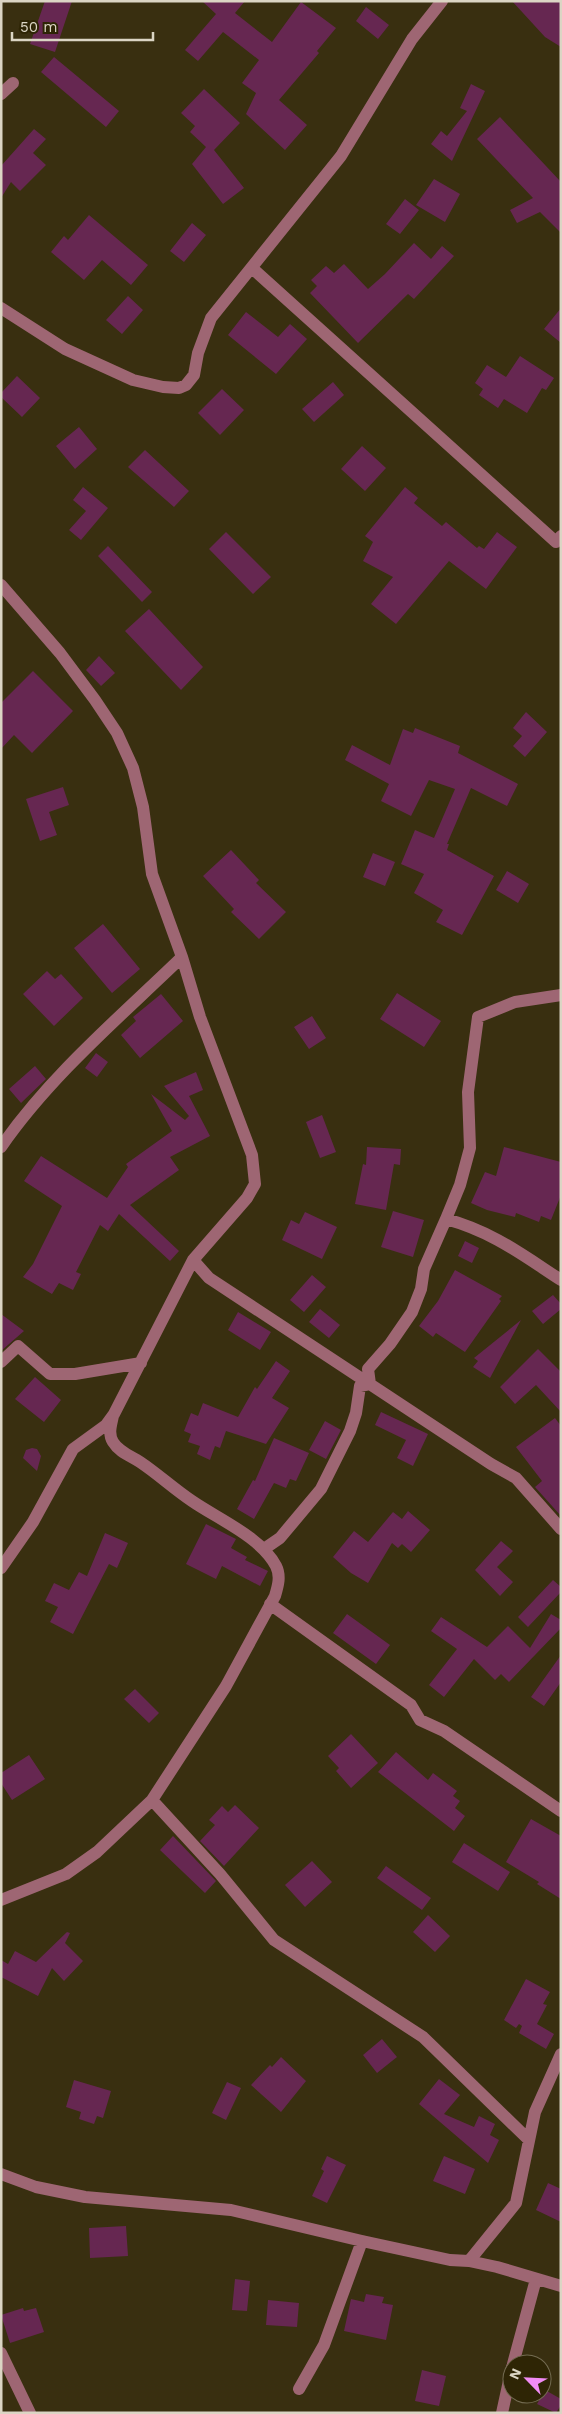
<svg xmlns="http://www.w3.org/2000/svg" width="562" height="2414" viewBox="0 0 562 2414" font-family="'Work Sans',sans-serif">
  <rect width="100%" height="100%" fill="#392f10"/>
  <path fill="#662751" d="M 45,1 L 72,1 L 55,52 L 30,44 Z
    M 202,1 L 245,1 L 235,13 L 272,42 L 301,2 L 336,28 L 317,51 L 319,53 L 279,100 L 307,125 L 285,150 L 246,114 L 256,93 L 242,83 L 259,60 L 223,32 L 198,61 L 185,50 L 216,14 Z
    M 512,1 L 561,1 L 561,47 L 545,37 Z
    M 366,7 L 389,25 L 378,39 L 356,21 Z
    M 54,57 L 119,111 L 106,127 L 41,72 Z
    M 471,84 L 485,91 L 452,161 L 431,144 L 441,131 L 447,136 L 467,111 L 460,108 Z
    M 204,89 L 240,123 L 214,150 L 244,188 L 223,204 L 192,164 L 206,147 L 190,132 L 195,126 L 181,113 Z
    M 500,117 L 561,182 L 561,233 L 540,212 L 517,223 L 510,210 L 533,198 L 477,139 Z
    M 34,129 L 46,139 L 33,153 L 46,165 L 20,191 L 11,182 L 1,198 L 1,166 Z
    M 434,179 L 460,194 L 445,222 L 416,205 Z
    M 405,199 L 419,210 L 400,234 L 386,224 Z
    M 89,215 L 148,265 L 131,285 L 102,260 L 84,280 L 51,252 L 64,236 L 68,240 Z
    M 192,223 L 206,235 L 184,262 L 170,251 Z
    M 414,243 L 431,259 L 442,246 L 454,256 L 414,299 L 408,294 L 358,343 L 310,293 L 317,286 L 311,280 L 326,266 L 334,273 L 344,264 L 368,289 L 385,274 Z
    M 128,296 L 143,310 L 122,334 L 106,320 Z
    M 561,308 L 561,343 L 544,329 Z
    M 246,312 L 278,337 L 290,324 L 307,339 L 276,374 L 228,335 Z
    M 520,356 L 554,378 L 546,390 L 542,388 L 527,413 L 504,399 L 498,408 L 479,395 L 483,389 L 475,383 L 487,365 L 506,377 Z
    M 17,376 L 40,398 L 22,417 L 1,397 L 1,393 Z
    M 333,382 L 344,395 L 314,422 L 302,409 Z
    M 222,389 L 244,410 L 220,435 L 198,413 Z
    M 79,427 L 97,449 L 75,469 L 56,446 Z
    M 362,446 L 386,468 L 365,491 L 341,469 Z
    M 145,450 L 189,491 L 174,507 L 128,467 Z
    M 83,487 L 108,508 L 81,540 L 69,530 L 86,511 L 73,500 Z
    M 405,487 L 418,498 L 414,503 L 442,526 L 446,522 L 477,548 L 479,546 L 484,549 L 497,532 L 517,547 L 486,589 L 449,561 L 396,624 L 371,604 L 393,577 L 363,561 L 373,542 L 365,536 Z
    M 226,532 L 271,577 L 253,594 L 209,549 Z
    M 108,546 L 152,592 L 142,602 L 98,556 Z
    M 149,609 L 203,667 L 181,690 L 125,631 Z
    M 99,656 L 115,673 L 101,686 L 86,670 Z
    M 33,671 L 73,711 L 32,753 L 14,735 L 1,749 L 1,703 Z
    M 526,712 L 547,732 L 525,757 L 513,746 L 522,736 L 513,728 Z
    M 415,728 L 460,746 L 458,753 L 518,784 L 507,806 L 471,788 L 447,844 L 449,844 L 447,850 L 494,876 L 462,935 L 436,922 L 443,910 L 414,893 L 424,874 L 401,864 L 415,830 L 434,838 L 455,789 L 429,780 L 411,816 L 381,801 L 389,784 L 345,760 L 352,745 L 390,765 L 403,729 L 413,733 Z
    M 63,787 L 69,805 L 49,812 L 57,835 L 40,841 L 26,799 Z
    M 231,850 L 259,880 L 256,883 L 286,912 L 259,939 L 231,912 L 234,909 L 203,876 Z
    M 373,853 L 395,862 L 385,886 L 363,877 Z
    M 507,871 L 529,884 L 518,903 L 496,890 Z
    M 103,924 L 140,969 L 112,993 L 74,948 Z
    M 47,971 L 55,979 L 61,974 L 83,998 L 54,1026 L 23,994 Z
    M 397,993 L 441,1021 L 424,1047 L 380,1019 Z
    M 161,994 L 183,1021 L 140,1058 L 121,1035 L 136,1021 L 133,1017 Z
    M 312,1016 L 326,1038 L 309,1049 L 294,1027 Z
    M 96,1053 L 108,1062 L 97,1077 L 85,1068 Z
    M 35,1066 L 46,1079 L 21,1103 L 9,1089 Z
    M 196,1072 L 203,1090 L 189,1096 L 210,1136 L 170,1157 L 179,1170 L 130,1205 L 179,1251 L 170,1261 L 119,1214 L 108,1231 L 100,1225 L 76,1272 L 81,1274 L 73,1290 L 59,1283 L 52,1294 L 23,1277 L 33,1264 L 62,1206 L 24,1181 L 41,1156 L 107,1198 L 128,1167 L 126,1164 L 172,1131 L 151,1094 L 185,1120 L 189,1116 L 164,1086 Z
    M 322,1115 L 336,1152 L 320,1158 L 306,1122 Z
    M 367,1147 L 401,1149 L 400,1165 L 394,1164 L 386,1210 L 355,1204 L 363,1164 L 366,1165 Z
    M 504,1147 L 561,1162 L 561,1195 L 551,1220 L 541,1216 L 539,1222 L 516,1213 L 515,1217 L 487,1210 L 471,1203 L 485,1172 L 496,1176 Z
    M 393,1211 L 424,1220 L 413,1257 L 381,1247 Z
    M 305,1212 L 337,1227 L 322,1259 L 282,1240 L 291,1220 L 299,1224 Z
    M 465,1241 L 479,1248 L 472,1263 L 458,1256 Z
    M 455,1270 L 502,1296 L 499,1299 L 501,1301 L 465,1352 L 436,1333 L 433,1337 L 419,1326 L 438,1301 Z
    M 312,1275 L 326,1287 L 304,1312 L 290,1300 Z
    M 553,1295 L 561,1304 L 561,1309 L 543,1324 L 532,1311 Z
    M 320,1309 L 340,1325 L 329,1338 L 309,1322 Z
    M 238,1312 L 271,1332 L 260,1350 L 228,1330 Z
    M 1,1314 L 24,1331 L 1,1351 Z
    M 521,1320 L 490,1378 L 473,1367 L 478,1361 L 474,1358 Z
    M 538,1349 L 561,1372 L 561,1412 L 536,1385 L 515,1404 L 500,1387 Z
    M 276,1361 L 290,1371 L 272,1398 L 289,1408 L 266,1444 L 226,1431 L 220,1448 L 215,1446 L 210,1460 L 197,1454 L 200,1446 L 188,1442 L 191,1434 L 184,1431 L 191,1413 L 198,1416 L 203,1403 L 238,1417 L 255,1387 L 257,1389 Z
    M 35,1377 L 61,1400 L 44,1422 L 15,1399 Z
    M 381,1412 L 428,1434 L 413,1466 L 397,1458 L 406,1440 L 375,1425 Z
    M 555,1418 L 561,1426 L 561,1516 L 535,1487 L 542,1481 L 516,1447 Z
    M 325,1421 L 341,1430 L 326,1459 L 309,1450 Z
    M 274,1438 L 309,1453 L 296,1481 L 290,1479 L 286,1488 L 274,1483 L 254,1519 L 237,1509 L 253,1480 L 255,1481 Z
    M 32,1448 L 37,1449 L 41,1456 L 37,1471 L 23,1458 L 26,1450 Z
    M 408,1511 L 430,1530 L 411,1552 L 402,1544 L 398,1548 L 392,1543 L 368,1583 L 351,1573 L 333,1557 L 354,1531 L 368,1542 L 393,1512 L 402,1519 Z
    M 206,1524 L 236,1539 L 231,1548 L 247,1557 L 245,1560 L 268,1571 L 260,1586 L 222,1566 L 216,1579 L 186,1564 Z
    M 105,1533 L 128,1543 L 117,1568 L 109,1564 L 73,1634 L 50,1622 L 58,1607 L 45,1601 L 54,1583 L 69,1590 L 79,1572 L 87,1576 Z
    M 501,1541 L 513,1551 L 497,1567 L 513,1582 L 500,1596 L 475,1570 Z
    M 553,1580 L 561,1587 L 561,1592 L 528,1627 L 518,1617 Z
    M 347,1614 L 390,1645 L 376,1664 L 333,1633 Z
    M 551,1614 L 561,1620 L 561,1628 L 509,1682 L 501,1674 L 495,1680 L 474,1659 L 444,1697 L 429,1685 L 457,1649 L 431,1631 L 441,1617 L 487,1647 L 508,1626 L 530,1648 Z
    M 561,1655 L 561,1682 L 544,1706 L 531,1697 Z
    M 135,1689 L 159,1713 L 149,1723 L 124,1699 Z
    M 351,1734 L 378,1763 L 351,1788 L 336,1771 L 339,1768 L 328,1756 Z
    M 396,1752 L 428,1780 L 433,1773 L 457,1791 L 453,1796 L 460,1801 L 455,1808 L 465,1816 L 454,1831 L 378,1772 Z
    M 29,1755 L 45,1779 L 12,1800 L 1,1783 L 1,1773 Z
    M 235,1805 L 259,1828 L 224,1866 L 200,1841 L 215,1825 L 209,1820 L 222,1806 L 228,1812 Z
    M 531,1819 L 561,1836 L 561,1899 L 537,1884 L 539,1882 L 506,1862 Z
    M 173,1836 L 216,1881 L 205,1893 L 160,1850 Z
    M 464,1843 L 510,1872 L 498,1891 L 452,1862 Z
    M 312,1861 L 332,1882 L 305,1907 L 285,1885 Z
    M 386,1866 L 431,1898 L 422,1910 L 377,1878 Z
    M 428,1915 L 450,1936 L 435,1952 L 413,1932 Z
    M 67,1932 L 70,1933 L 65,1943 L 83,1961 L 64,1981 L 52,1968 L 38,1996 L 1,1977 L 1,1960 L 8,1964 L 15,1951 L 36,1962 Z
    M 526,1979 L 550,1992 L 543,2004 L 547,2005 L 537,2024 L 554,2034 L 546,2049 L 519,2033 L 522,2026 L 519,2024 L 516,2028 L 504,2020 Z
    M 382,2039 L 397,2057 L 377,2073 L 363,2055 Z
    M 281,2057 L 306,2081 L 281,2112 L 251,2085 L 270,2065 L 272,2067 Z
    M 439,2079 L 460,2095 L 444,2114 L 474,2127 L 479,2116 L 495,2124 L 490,2135 L 499,2140 L 488,2163 L 419,2104 Z
    M 74,2080 L 111,2091 L 103,2118 L 97,2116 L 94,2124 L 79,2119 L 81,2112 L 66,2107 Z
    M 227,2082 L 241,2088 L 226,2120 L 212,2113 Z
    M 327,2156 L 346,2165 L 327,2203 L 312,2196 L 324,2171 L 321,2169 Z
    M 444,2156 L 475,2169 L 465,2194 L 433,2181 Z
    M 548,2183 L 561,2189 L 561,2222 L 536,2210 Z
    M 126,2226 L 128,2256 L 90,2258 L 89,2228 Z
    M 235,2279 L 250,2281 L 247,2311 L 232,2310 Z
    M 366,2294 L 384,2297 L 382,2303 L 393,2305 L 386,2340 L 344,2331 L 351,2299 L 364,2302 Z
    M 268,2300 L 299,2303 L 297,2327 L 266,2325 Z
    M 23,2308 L 24,2311 L 36,2308 L 44,2332 L 10,2343 L 1,2315 Z
    M 422,2370 L 446,2376 L 439,2406 L 415,2401 Z
    M 545,2390 L 561,2399 L 561,2405 L 556,2413 L 537,2404 Z"/>
  <g fill="none" stroke-linecap="round" stroke-linejoin="round">
    <path stroke="#9e6673" stroke-width="12" d="M 1,94 L 13,83
      M 252,268 L 556,542 L 561,536
      M 1,308 L 65,349 L 133,380 L 163,387 L 179,388 L 186,385 L 194,375 L 198,353 L 211,318 L 341,156 L 412,39 L 442,1
      M 1,585 L 60,653 L 95,700 L 117,733 L 133,768 L 143,807 L 152,874 L 182,957 L 200,1017 L 252,1155 L 255,1184 L 247,1198 L 193,1260 L 114,1414 L 106,1425 L 73,1449 L 33,1522 L 1,1568
      M 1,1147 C 51,1075 120,1017 182,957
      M 446,1219 L 460,1185 L 470,1148 L 468,1092 L 478,1017 L 515,1002 L 561,995
      M 193,1260 L 209,1278 L 491,1464 L 516,1478 L 561,1529
      M 1,1362 L 18,1346 L 50,1374 L 75,1374 L 141,1363
      M 264,1549 L 280,1538 L 321,1489 L 350,1431 L 356,1413 L 360,1386 L 370,1384 L 368,1369 L 390,1344 L 412,1312 L 421,1289 L 424,1269 L 446,1219 C 493,1232 521,1254 561,1280
      M 270,1604 L 411,1705 L 420,1720 L 444,1731 L 561,1811
      M 152,1800 L 220,1874 L 274,1940 L 423,2037 L 529,2140
      M 1,1900 L 66,1874 L 97,1852 L 152,1800 L 226,1686 L 275,1596 C 278,1586 281,1576 276,1566 C 261,1537 218,1519 192,1501 C 174,1489 158,1474 140,1462 C 131,1456 119,1452 113,1442 C 108,1434 111,1425 113,1416
      M 1,2174 L 36,2187 L 85,2197 L 231,2210 L 362,2241 L 450,2260 L 469,2261 L 497,2267 L 561,2286
      M 469,2261 L 516,2203 L 535,2112 L 561,2054
      M 1,2353 L 30,2413
      M 513,2364 L 536,2279
      M 299,2389 L 324,2345 L 362,2241
      M 502,2413 L 512,2367"/>
  </g>
  <rect width="562" height="2414" fill="none" stroke="#dbd5c4" stroke-width="5"/>
  <g transform="translate(527 2379) rotate(294)"><circle r="24" fill="#2e2505" stroke="#736b51"/>
  <path d="M0-4L9 19L0 12L-9 19Z" fill="#f18bf5"/>
  <text y="-8" font-size="14" font-weight="bold" text-anchor="middle" fill="#dbd5c4">N</text>
  </g>
  <path d="M12 32v8h141v-8" fill="none" stroke="#dbd5c4" stroke-width="2.5"/>
  <text x="20" y="32" font-size="15" fill="#dbd5c4" stroke="#2e2505" stroke-width="4" paint-order="stroke">50 m</text>
</svg>
